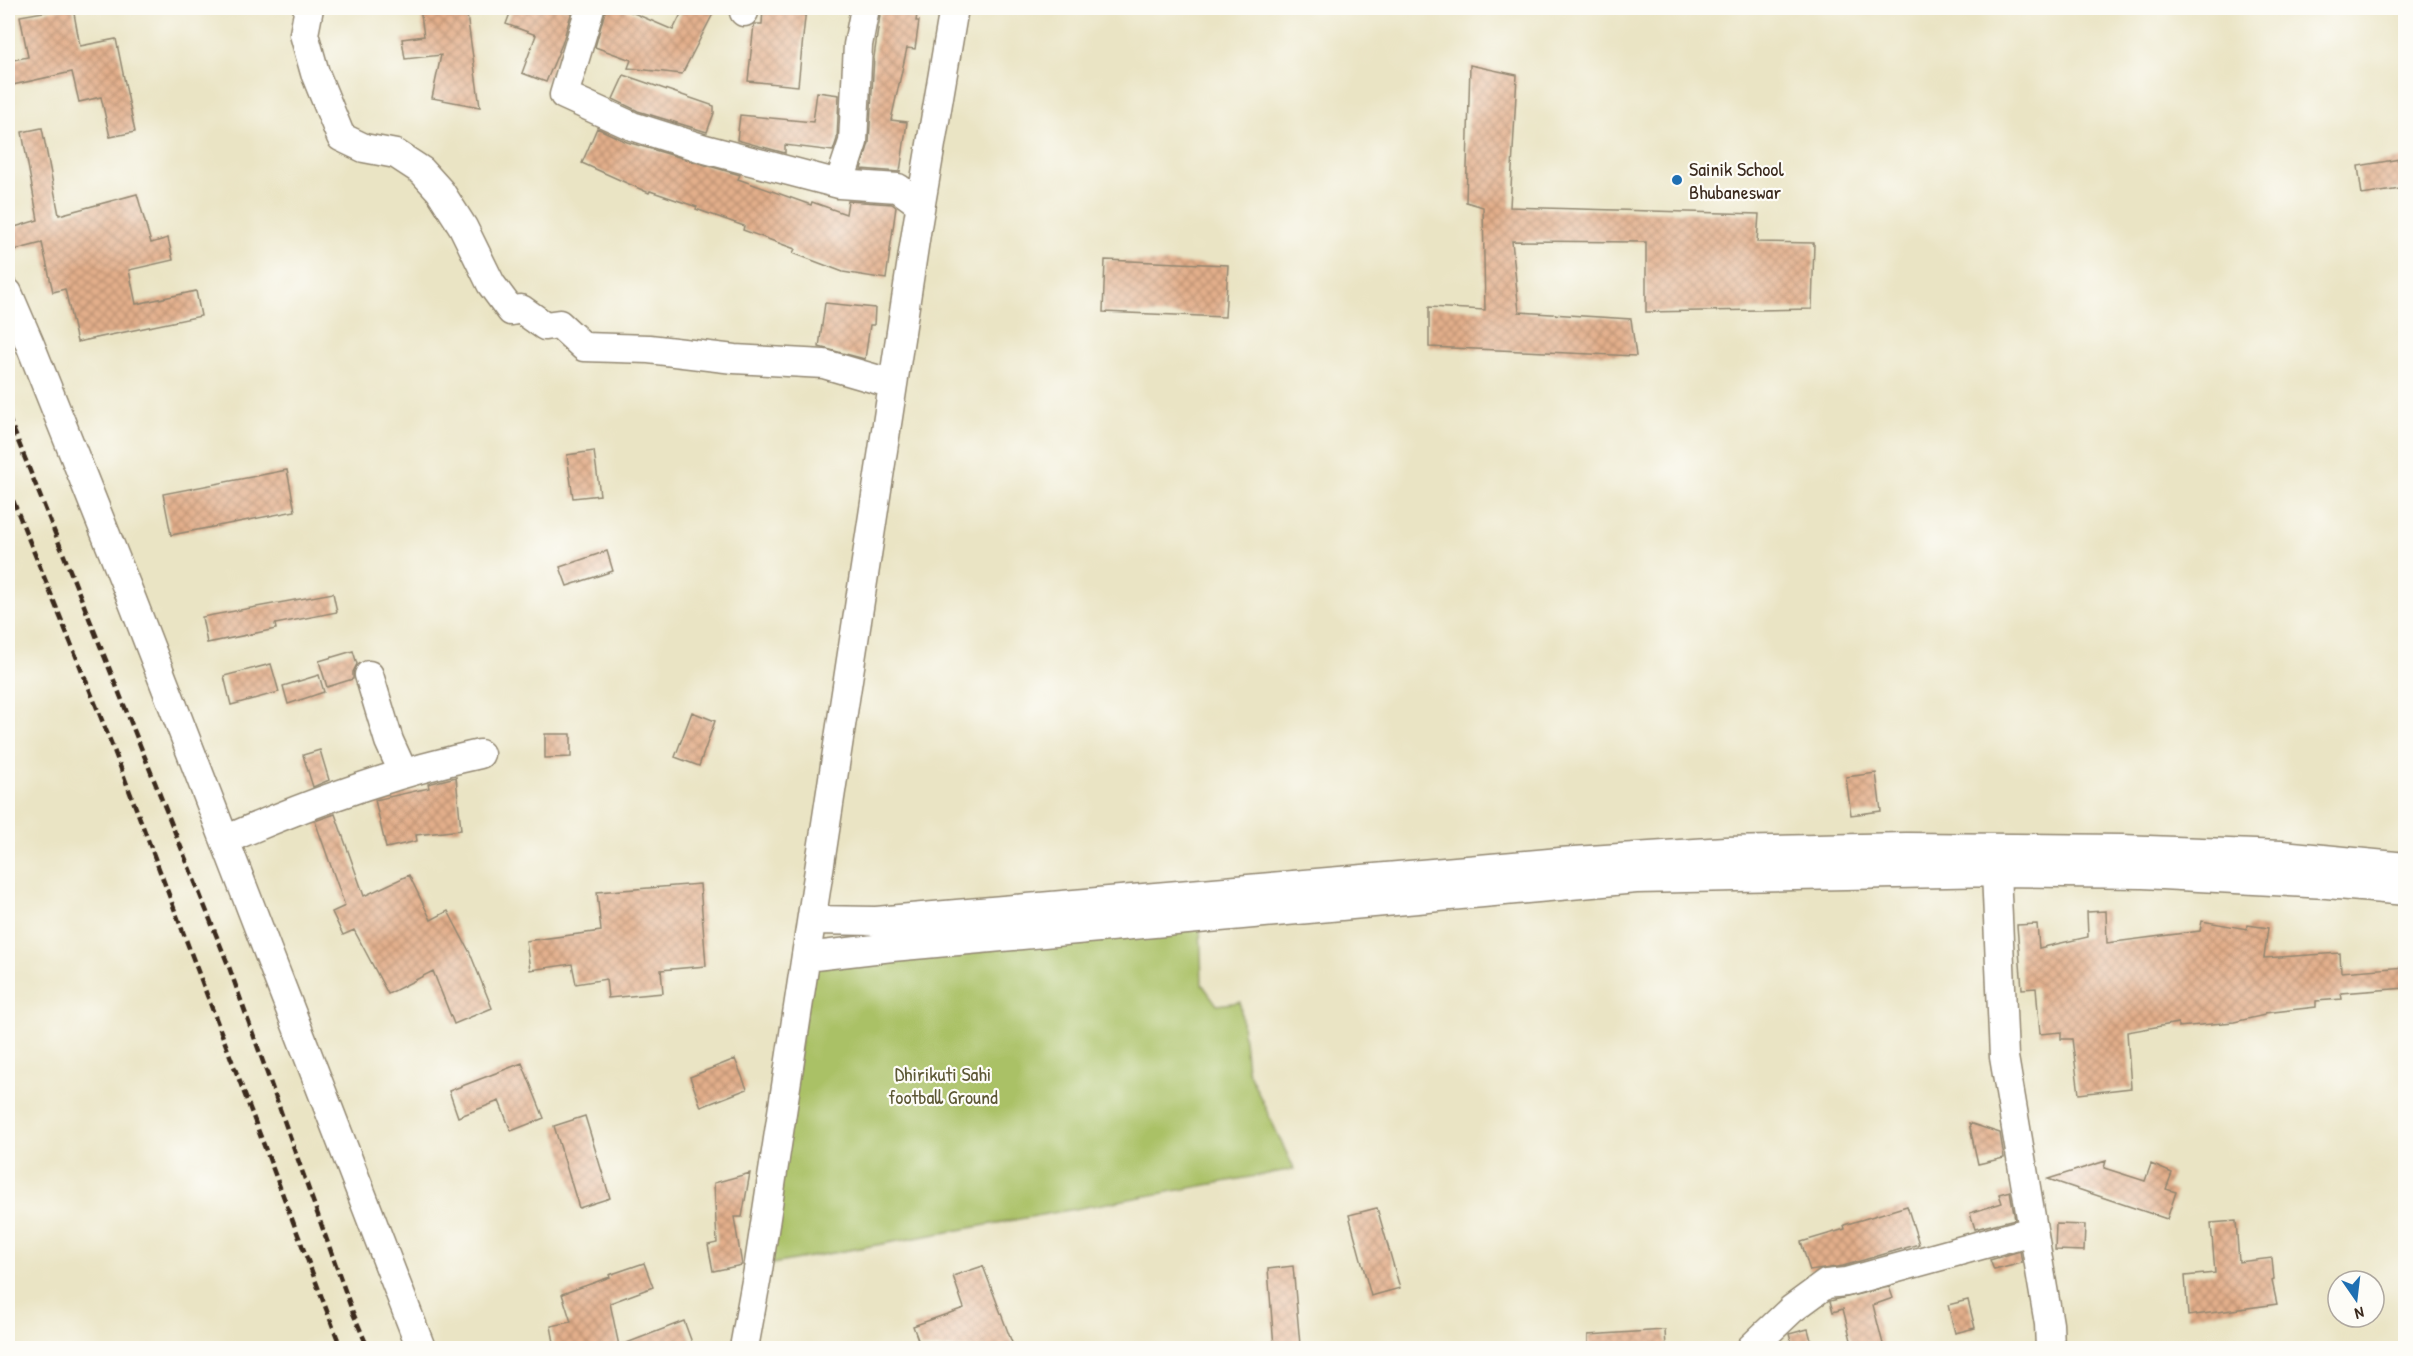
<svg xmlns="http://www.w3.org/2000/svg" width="2413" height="1356" viewBox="0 0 2413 1356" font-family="'Patrick Hand',sans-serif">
  <defs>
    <pattern id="building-cross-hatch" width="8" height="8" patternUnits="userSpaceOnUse" patternTransform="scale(1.5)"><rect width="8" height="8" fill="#e3af8b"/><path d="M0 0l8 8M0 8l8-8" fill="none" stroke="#b98f71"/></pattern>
  </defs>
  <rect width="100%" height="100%" fill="#fdfcf7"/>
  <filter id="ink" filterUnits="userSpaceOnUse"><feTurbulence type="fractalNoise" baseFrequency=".0167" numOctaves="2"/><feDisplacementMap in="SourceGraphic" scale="12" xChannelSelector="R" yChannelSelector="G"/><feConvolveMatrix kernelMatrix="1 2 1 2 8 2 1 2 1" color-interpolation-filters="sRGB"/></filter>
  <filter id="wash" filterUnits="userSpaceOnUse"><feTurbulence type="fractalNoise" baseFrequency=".008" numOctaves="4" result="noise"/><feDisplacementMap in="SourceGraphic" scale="24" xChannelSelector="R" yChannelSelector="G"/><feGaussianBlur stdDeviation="1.35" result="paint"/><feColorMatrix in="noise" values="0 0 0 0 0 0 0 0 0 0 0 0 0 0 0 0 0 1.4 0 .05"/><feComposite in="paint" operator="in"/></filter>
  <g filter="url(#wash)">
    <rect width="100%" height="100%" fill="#eae4c4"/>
    <path fill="#aac166" stroke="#727642" stroke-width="1.5" d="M 1200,921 L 1202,984 L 1217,1005 L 1240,1002 L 1247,1069 L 1294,1169 L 761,1266 L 817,946 Z"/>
    <g id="blocks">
      <path fill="url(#building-cross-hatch)" d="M 66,8 L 73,8 L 80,46 L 116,39 L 135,132 L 110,137 L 101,97 L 79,102 L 72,72 L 8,86 L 8,61 L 28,57 L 20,16 Z
        M 420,8 L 466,8 L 480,107 L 432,98 L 441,55 L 405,59 L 402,39 L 424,36 Z
        M 512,8 L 573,8 L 562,44 L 546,82 L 522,73 L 536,35 L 506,24 Z
        M 606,8 L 622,8 L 673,30 L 684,8 L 716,8 L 682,74 L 628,68 L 631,60 L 595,47 Z
        M 763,8 L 806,8 L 798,86 L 748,81 L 754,24 L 762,24 Z
        M 881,8 L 918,8 L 916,21 L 919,21 L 915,49 L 907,48 L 891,120 L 907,122 L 900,172 L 861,169 L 869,143 L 874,57 Z
        M 1470,65 L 1517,75 L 1510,207 L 1759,214 L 1757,242 L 1814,243 L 1812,309 L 1646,312 L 1646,242 L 1512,241 L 1519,312 L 1631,319 L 1636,356 L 1429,347 L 1429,307 L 1485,310 L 1483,207 L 1466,202 Z
        M 624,75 L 714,106 L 714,113 L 707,132 L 638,111 L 613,99 Z
        M 817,92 L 839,95 L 837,139 L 833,151 L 785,145 L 785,153 L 737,140 L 740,115 L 813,122 Z
        M 42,128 L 59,215 L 137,194 L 151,243 L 168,238 L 173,260 L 129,270 L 136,304 L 196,291 L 201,316 L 77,342 L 65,289 L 53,292 L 42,243 L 11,251 L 8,238 L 8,229 L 38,220 L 22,132 Z
        M 597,128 L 627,142 L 740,175 L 738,179 L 811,205 L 812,202 L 846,214 L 848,201 L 892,204 L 896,207 L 886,279 L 843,272 L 793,253 L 795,249 L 743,230 L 744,226 L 696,209 L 697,207 L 650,191 L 649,193 L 582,163 Z
        M 2406,158 L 2406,188 L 2362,195 L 2358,166 Z
        M 1105,260 L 1228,265 L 1225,317 L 1103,312 Z
        M 825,303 L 875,308 L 874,325 L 870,325 L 865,359 L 819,347 Z
        M 594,451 L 600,495 L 573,498 L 567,455 Z
        M 287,470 L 295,511 L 171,535 L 163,494 Z
        M 607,551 L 613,571 L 567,586 L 560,567 Z
        M 333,593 L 337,612 L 275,624 L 276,629 L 207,643 L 202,617 Z
        M 353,651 L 357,664 L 353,672 L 353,679 L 327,687 L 319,661 Z
        M 271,664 L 279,692 L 231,705 L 224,676 Z
        M 319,675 L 324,692 L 288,704 L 283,686 Z
        M 692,712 L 715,721 L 699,766 L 675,757 Z
        M 545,734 L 571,734 L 571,757 L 545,758 Z
        M 320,750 L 329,780 L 313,787 L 303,755 Z
        M 1876,773 L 1881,811 L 1851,815 L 1846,777 Z
        M 456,777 L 461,830 L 416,835 L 417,841 L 386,848 L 375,800 L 429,788 L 428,784 Z
        M 335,814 L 364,896 L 409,875 L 431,920 L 448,911 L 470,953 L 492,1008 L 454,1024 L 433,971 L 388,994 L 354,930 L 343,935 L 332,912 L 345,906 L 315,821 Z
        M 700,884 L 706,966 L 661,970 L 663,993 L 608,998 L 606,979 L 576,984 L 572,964 L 530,970 L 526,941 L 601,931 L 597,892 Z
        M 2106,911 L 2107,943 L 2200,931 L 2202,921 L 2247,929 L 2248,925 L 2268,928 L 2264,958 L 2340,953 L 2341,972 L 2406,967 L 2406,988 L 2341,993 L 2342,999 L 2316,1001 L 2316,1007 L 2265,1013 L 2265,1015 L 2234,1022 L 2178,1027 L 2178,1023 L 2127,1032 L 2131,1088 L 2079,1094 L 2072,1039 L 2061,1039 L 2061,1032 L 2040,1034 L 2036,988 L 2022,989 L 2017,925 L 2037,924 L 2039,948 L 2088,937 L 2087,912 Z
        M 735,1059 L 747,1089 L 701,1107 L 690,1077 Z
        M 522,1063 L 544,1118 L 511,1131 L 499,1101 L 458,1117 L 449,1091 Z
        M 585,1116 L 610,1198 L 579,1208 L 554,1126 Z
        M 1969,1123 L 2000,1133 L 2004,1158 L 1978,1164 Z
        M 2106,1161 L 2104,1168 L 2145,1181 L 2151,1164 L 2172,1173 L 2166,1189 L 2176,1192 L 2167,1219 L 2048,1179 Z
        M 750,1173 L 742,1217 L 734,1217 L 742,1265 L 713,1271 L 708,1245 L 717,1243 L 714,1183 Z
        M 2010,1191 L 2015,1219 L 1975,1229 L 1970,1213 L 2002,1203 L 1999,1194 Z
        M 1907,1206 L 1919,1244 L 1843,1266 L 1810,1271 L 1801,1242 L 1845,1229 L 1844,1225 Z
        M 1377,1208 L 1400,1288 L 1371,1296 L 1349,1215 Z
        M 2236,1221 L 2239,1262 L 2272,1258 L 2274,1280 L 2272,1281 L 2277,1304 L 2188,1316 L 2185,1276 L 2215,1273 L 2211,1223 Z
        M 2056,1224 L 2085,1225 L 2084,1251 L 2055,1250 Z
        M 2020,1251 L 2022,1263 L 1994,1270 L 1990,1260 Z
        M 644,1263 L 653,1287 L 610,1303 L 619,1346 L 684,1321 L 694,1348 L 555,1348 L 551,1326 L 571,1322 L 562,1294 L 610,1277 L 609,1275 Z
        M 983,1266 L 1014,1348 L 921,1348 L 913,1326 L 964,1308 L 953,1276 Z
        M 1293,1266 L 1300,1345 L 1274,1347 L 1268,1269 Z
        M 1889,1287 L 1893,1298 L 1873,1305 L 1884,1348 L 1853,1348 L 1843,1309 L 1833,1312 L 1830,1301 Z
        M 1968,1300 L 1975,1328 L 1955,1333 L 1948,1305 Z
        M 1808,1329 L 1813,1348 L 1793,1348 L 1789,1334 Z
        M 1665,1330 L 1666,1348 L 1588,1348 L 1588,1335 Z"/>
    </g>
  </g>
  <g filter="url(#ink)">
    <use href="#blocks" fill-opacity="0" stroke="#928771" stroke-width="1.5"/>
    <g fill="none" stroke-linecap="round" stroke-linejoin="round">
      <defs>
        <path id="minor" d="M 309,8 L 304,34 L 315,73 L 341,137 L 364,148 L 396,154 L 422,171 L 440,191 L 463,227 L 491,284 L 511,311 L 521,309 L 545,326 L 559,324 L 584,347 L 649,349 L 734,359 L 824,364 L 893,384
          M 590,8 L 564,95 L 632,126 L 705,149 L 839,184 L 898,188 L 920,204
          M 744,12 L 744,8
          M 839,184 L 853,142 L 858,45 L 865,8
          M 8,293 L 29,342 L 132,600 L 421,1348
          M 369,675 L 389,741 L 403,772
          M 225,840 C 307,804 391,773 480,754
          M 1996,872 L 2004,1057 L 2049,1324 L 2050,1348
          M 812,920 L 876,921 L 1560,862 L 1725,851 L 1906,847 L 2121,849 L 2282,855 L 2406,867
          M 806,957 L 892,947 L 1636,879 L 1996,872 L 2143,874 L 2327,884 L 2406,891
          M 744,1348 L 758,1270 L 917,227 L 954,8
          M 1751,1348 L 1792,1309 L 1826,1284 L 1846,1282 L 2032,1231"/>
      </defs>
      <use href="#minor" stroke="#928771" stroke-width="31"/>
      <use href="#minor" stroke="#fff" stroke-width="28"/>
      <path stroke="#3b2a1e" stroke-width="4.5" stroke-dasharray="9 4.5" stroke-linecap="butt" d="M 8,416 L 229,967 L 353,1313 L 368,1348
        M 8,488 L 112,745 L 341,1348"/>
    </g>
  </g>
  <circle fill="#1f6fb2" stroke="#fdfcf7" stroke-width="2" cx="1677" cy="180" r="6"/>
  <g text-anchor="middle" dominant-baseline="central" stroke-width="4.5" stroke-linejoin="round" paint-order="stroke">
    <g font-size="20" fill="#3b2a1e" stroke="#fdfcf7" text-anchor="start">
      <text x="1689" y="168">Sainik School<tspan x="1689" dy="23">Bhubaneswar</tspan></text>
    </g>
    <g font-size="20" fill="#5c5734" stroke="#fdfcf7">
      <text x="943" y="1073">Dhirikuti Sahi<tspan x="943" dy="23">football Ground</tspan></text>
    </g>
  </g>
  <rect width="2413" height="1356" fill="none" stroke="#fdfcf7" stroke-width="30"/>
  <g transform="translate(2356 1299) rotate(166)"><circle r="28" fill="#fdfcf7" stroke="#afa8a0" stroke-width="1.5"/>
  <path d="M0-4.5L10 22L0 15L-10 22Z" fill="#1f6fb2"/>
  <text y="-9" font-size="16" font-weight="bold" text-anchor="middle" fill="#3b2a1e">N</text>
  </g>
</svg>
